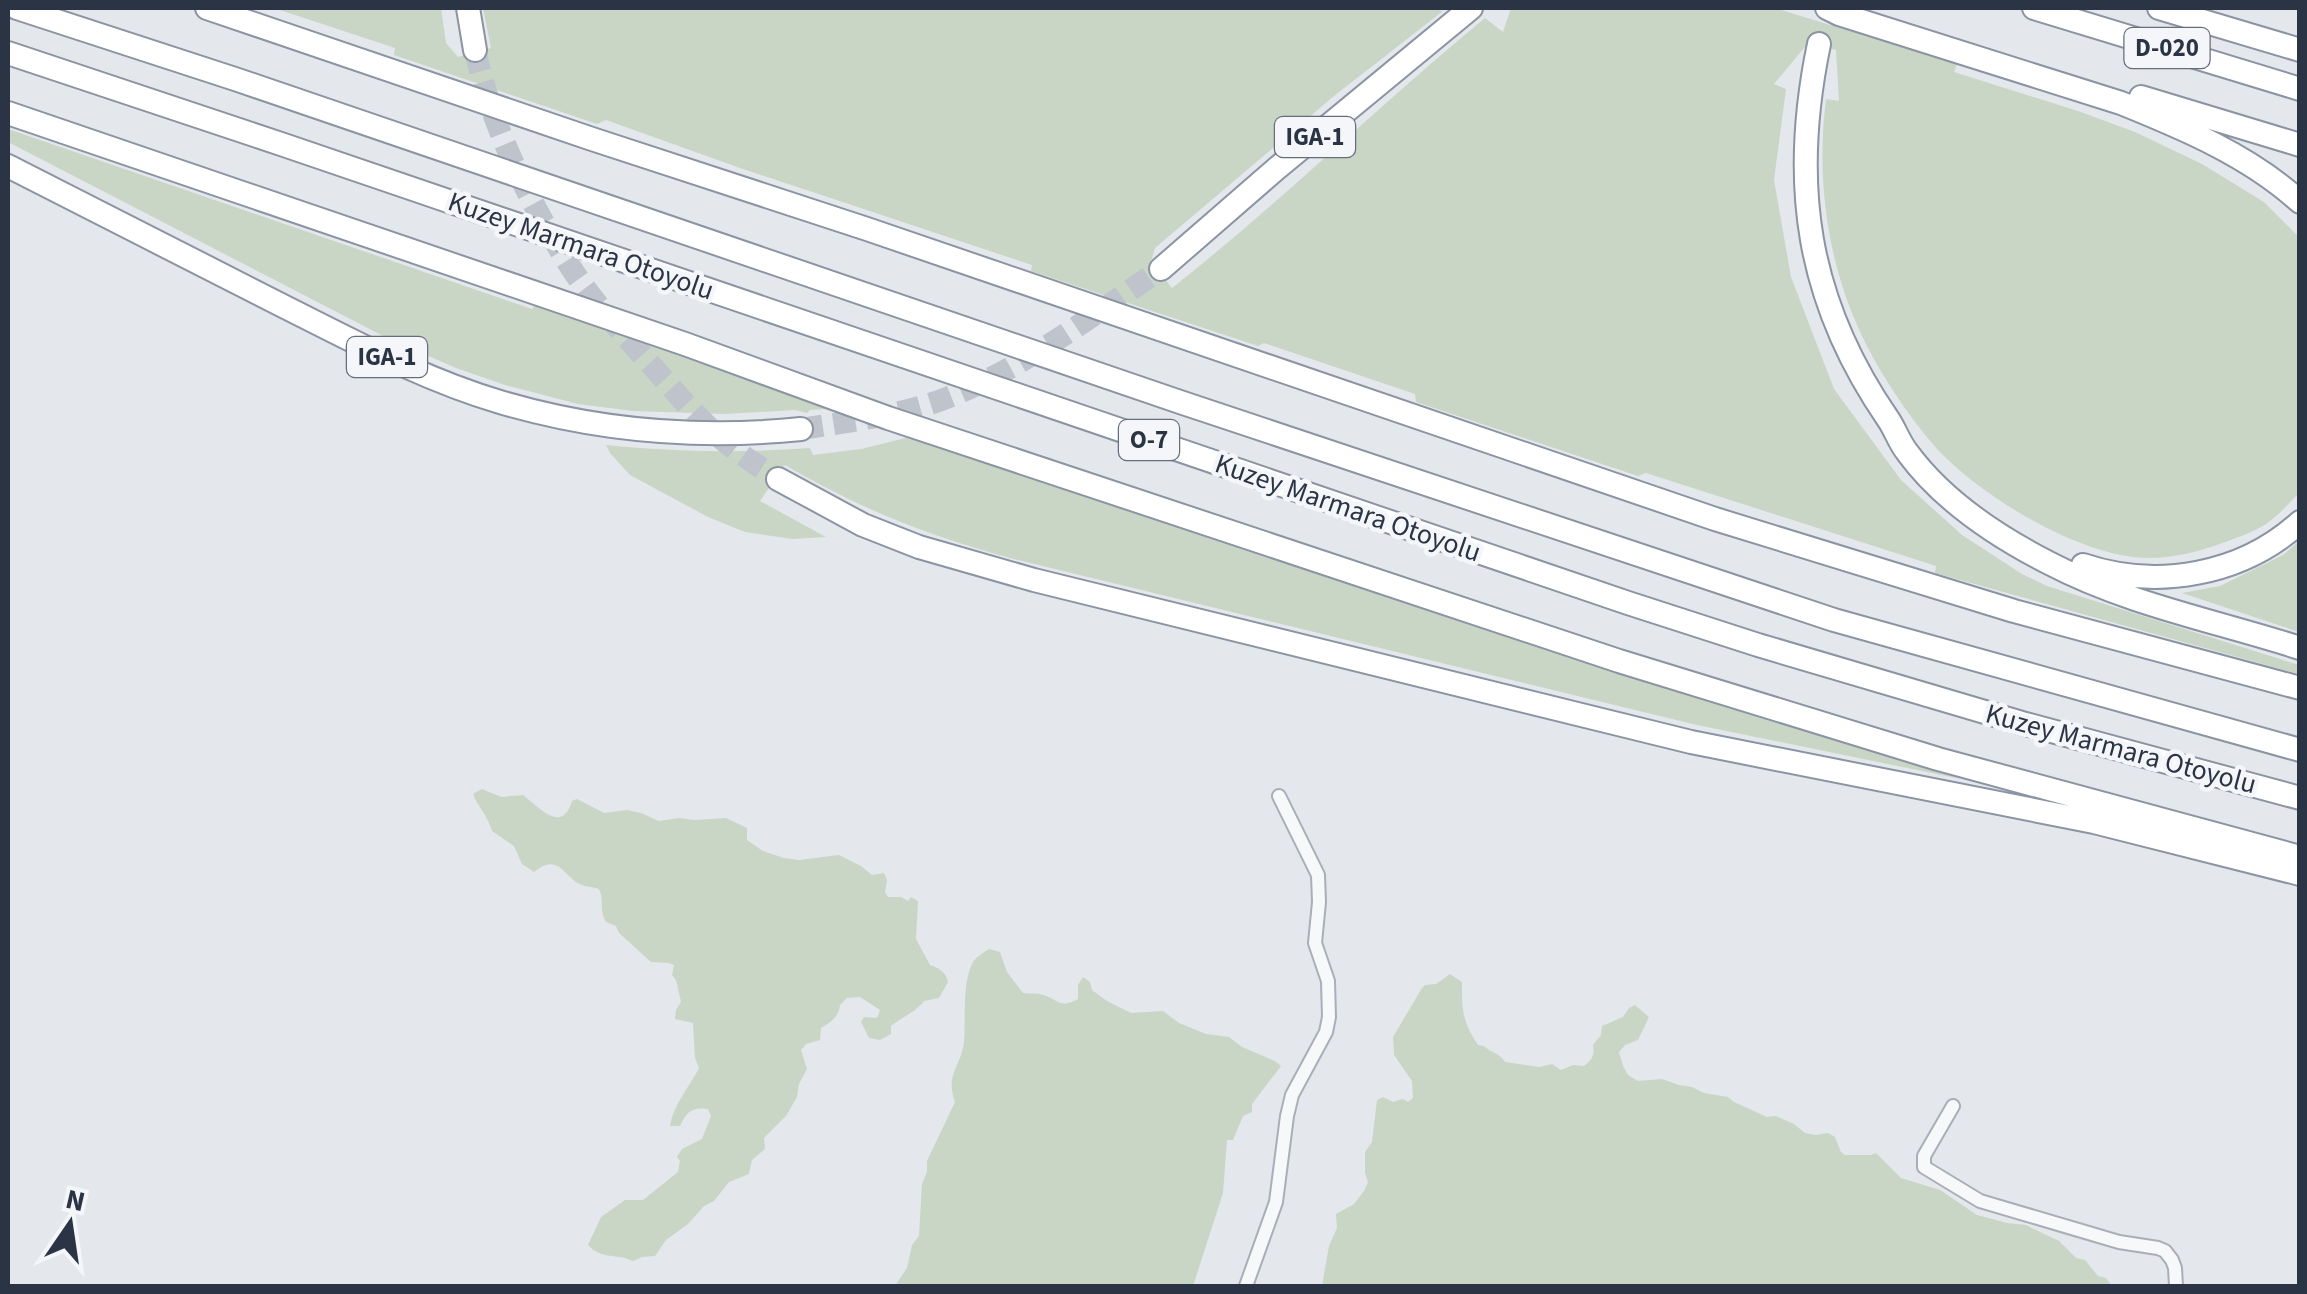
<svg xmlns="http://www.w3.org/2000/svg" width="2307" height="1294" viewBox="0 0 2307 1294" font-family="'Source Sans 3',sans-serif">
  <rect width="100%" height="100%" fill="#e4e7ec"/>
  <path fill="#c9d6c5" d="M 274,8 L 441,8 L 446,43 L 458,57 L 491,48 L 483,8 L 1430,8 L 1443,11 L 1334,96 L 1155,248 L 1151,262 L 1172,288 C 1280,203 1378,106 1485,18 L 1503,32 L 1511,8 L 1775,8 L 1957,64 L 1954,72 L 2078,111 L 2135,132 L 2202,164 L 2264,202 L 2299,237 L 2299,493 C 2289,503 2278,516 2266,524 C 2252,533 2233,539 2217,545 C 2197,552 2171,558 2150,558 C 2085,559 1989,501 1943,455 C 1914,425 1880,374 1862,336 C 1827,262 1816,179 1826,99 L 1839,101 L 1836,50 L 1809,42 L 1774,84 L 1786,89 L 1774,180 L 1791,277 L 1834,389 L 1901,480 L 1962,535 L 2022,574 L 2047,586 L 2299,665 L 2299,674 L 1935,573 L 1936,566 L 1646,473 L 1638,476 L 1416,402 L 1415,394 L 1264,343 L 1258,346 L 1031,271 L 1032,265 L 740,168 L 606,120 L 597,124 L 394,55 L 395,48 Z
    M 8,129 L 532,309 L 536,304 L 710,364 L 827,409 L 810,410 L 807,413 L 795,410 L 725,414 L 633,411 L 578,404 L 505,385 L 456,368 L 385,337 L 8,142 Z
    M 918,435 L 1615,672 L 1961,779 L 1697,725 L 1010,558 C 929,536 858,508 785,465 L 760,501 L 826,537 L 792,539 L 745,532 L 708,517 L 630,475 L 610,453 L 606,445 C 676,452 740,453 810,448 L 813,455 L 861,449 Z
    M 2299,541 L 2299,632 L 2182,593 L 2220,586 L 2283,555 Z
    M 482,789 L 501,797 L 523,795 C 539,807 562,835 572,801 L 577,799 L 604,813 L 627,810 L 641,813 L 659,821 L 679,818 L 694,820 L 726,818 L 747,828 L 747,840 L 763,851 L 784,858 L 799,860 L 839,855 L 861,866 L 872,875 L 884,873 L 887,880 L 885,892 L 888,897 L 901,897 L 908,901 L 911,897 L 918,901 L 916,939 L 930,965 C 939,968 946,972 948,982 L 939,998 L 924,1001 C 916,1012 902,1017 891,1026 L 891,1034 L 880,1040 L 869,1038 L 861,1022 L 864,1017 L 877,1018 L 880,1010 L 860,997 L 847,998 L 840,1005 C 839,1017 831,1022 821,1028 L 820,1040 L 806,1044 L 801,1050 L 807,1069 L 799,1084 L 797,1097 L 786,1116 L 764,1138 L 765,1149 L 752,1160 L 749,1174 L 729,1182 L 714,1201 L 704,1206 L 688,1224 L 666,1240 L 655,1256 L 642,1257 L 633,1261 C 617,1253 601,1260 588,1245 L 601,1217 L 625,1200 L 643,1200 L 678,1172 L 680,1161 L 677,1157 L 682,1149 L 702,1139 L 711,1116 L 708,1109 C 692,1107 687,1111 680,1126 L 670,1126 C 674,1103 689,1088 699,1068 L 695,1058 L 693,1023 L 675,1019 L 676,1010 L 681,1002 L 676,980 L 672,975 L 674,965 L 669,963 L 651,962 L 619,933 L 616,926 L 606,922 C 598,907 605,901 599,889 C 593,887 588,887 582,885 C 564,879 560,851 534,872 L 522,864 L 514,846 L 492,831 C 487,814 479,809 473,794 Z
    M 989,949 L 1000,952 L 1007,972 L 1023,993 C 1029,994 1034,993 1040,994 C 1059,998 1057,1010 1078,999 L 1078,985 L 1083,977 L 1090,982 L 1092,990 L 1107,1001 L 1131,1013 L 1163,1011 L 1179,1023 L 1206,1034 L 1229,1037 L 1242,1047 L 1275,1061 L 1281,1066 L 1252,1104 L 1252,1112 L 1243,1116 L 1233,1140 L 1227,1140 L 1223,1193 L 1193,1286 L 895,1286 L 907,1268 L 912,1245 L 919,1236 L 922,1184 L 927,1172 L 927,1161 L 955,1102 C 945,1074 961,1067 964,1042 C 966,1020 962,984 972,964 C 975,957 983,953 989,949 Z
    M 1450,974 L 1462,982 C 1462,1010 1462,1021 1478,1045 L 1484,1046 C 1491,1053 1500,1053 1505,1062 L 1539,1067 L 1552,1064 L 1561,1070 L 1573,1065 L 1584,1066 C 1592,1060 1595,1055 1593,1045 L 1601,1035 L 1602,1026 L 1623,1017 L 1629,1008 L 1635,1005 L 1649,1017 L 1638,1040 L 1625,1045 L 1619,1052 L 1623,1066 L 1628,1075 L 1638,1081 L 1662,1079 L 1679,1085 L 1692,1087 L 1704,1093 L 1728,1097 L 1734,1102 L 1767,1117 L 1776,1116 L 1794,1124 L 1805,1133 L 1815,1135 L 1828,1133 L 1835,1137 L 1841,1152 L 1845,1155 L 1871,1155 L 1876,1153 L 1901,1178 L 1940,1190 L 1977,1215 L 2007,1223 L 2026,1225 L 2059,1241 L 2076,1258 L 2085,1260 L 2098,1276 L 2106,1278 L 2112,1286 L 1322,1286 L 1329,1246 L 1337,1228 L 1336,1214 L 1354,1204 L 1364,1191 L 1368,1182 L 1365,1173 L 1365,1152 L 1372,1142 L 1377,1100 L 1383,1097 L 1393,1102 L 1403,1099 L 1408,1102 L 1413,1098 L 1412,1081 L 1394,1055 L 1393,1037 L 1422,988 L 1425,985 L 1436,984 Z"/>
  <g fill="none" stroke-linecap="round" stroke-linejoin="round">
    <path stroke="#bfc3cb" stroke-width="22" stroke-dasharray="22 11" stroke-linecap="butt" d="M 475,50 C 491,124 526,196 566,260 C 590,299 622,333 653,367 C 679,396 703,425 734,449 C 748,460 764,469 778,479
      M 801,429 C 846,422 903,415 944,399 C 1022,369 1092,316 1161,269"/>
    <defs>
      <path id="street" d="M 1953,1106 L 1924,1156 L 1924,1167 L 1980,1201 L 2119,1242 L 2158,1248 L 2165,1251 L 2172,1260 L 2175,1268 L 2176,1286
        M 1246,1286 L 1276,1202 L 1287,1116 L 1292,1095 L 1326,1032 L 1329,1017 L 1328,981 L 1315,943 L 1319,902 L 1318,875 L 1279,796"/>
      <path id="highway" d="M 17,8 L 238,80 L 1180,402 L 1834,620 L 2300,750
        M 207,8 L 592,139 L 867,229 L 1715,519 L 2014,611 L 2300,688
        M 468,8 L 475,50
        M 1827,8 L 1839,14 L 2121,103 C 2183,128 2250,156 2300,202
        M 2034,8 L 2300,89
        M 2159,8 L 2300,50
        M 1819,44 C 1790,183 1806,300 1888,419 C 1895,429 1899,442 1907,452 C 1942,500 1996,536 2049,563 C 2127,604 2216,621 2300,648
        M 8,53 L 281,144 L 1628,603 L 1758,645 L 2022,723 L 2300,798
        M 2141,97 L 2300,145
        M 8,113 L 685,344 L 888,418 L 1619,661 L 1938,759 L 2300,857
        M 8,166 C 100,213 193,260 285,307 C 355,342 425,380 500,402 C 598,431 701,439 801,429
        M 1161,269 L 1276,169 L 1471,8
        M 778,479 L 863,525 L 919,547 L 1034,580 L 1691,742 L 2094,822 L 2300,874
        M 2083,565 C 2157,590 2242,575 2300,522"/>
    </defs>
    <use href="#street" stroke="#a9aeb7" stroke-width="16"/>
    <use href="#highway" stroke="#8b94a3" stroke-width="26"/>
    <use href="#street" stroke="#f7f8fa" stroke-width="12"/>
    <use href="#highway" stroke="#fff" stroke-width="22"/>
  </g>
  <g text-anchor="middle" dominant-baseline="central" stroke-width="9" stroke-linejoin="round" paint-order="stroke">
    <g fill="#f4f6f9" stroke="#676e7b" stroke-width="2.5">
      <rect x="2124.5" y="28" width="85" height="40" rx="8"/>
      <rect x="1275" y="117" width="80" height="40" rx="8"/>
      <rect x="347" y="337" width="80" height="40" rx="8"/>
      <rect x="1119" y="420" width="60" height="40" rx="8"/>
    </g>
    <g font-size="25" font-weight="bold" fill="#2b3445">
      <text x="2167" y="48">D-020</text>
      <text x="1315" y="137">IGA-1</text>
      <text x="387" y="357">IGA-1</text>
      <text x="1149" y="440">O-7</text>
    </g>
    <g font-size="28" fill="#2b3445" stroke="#f4f6f9">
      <text transform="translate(581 246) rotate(19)">Kuzey Marmara Otoyolu</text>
      <text transform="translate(1348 508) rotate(19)">Kuzey Marmara Otoyolu</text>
      <text transform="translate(2121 749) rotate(15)">Kuzey Marmara Otoyolu</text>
    </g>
  </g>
  <rect width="2307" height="1294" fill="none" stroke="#2b3445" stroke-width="20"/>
  <g transform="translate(70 1224) rotate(13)" stroke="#f4f6f9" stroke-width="8" paint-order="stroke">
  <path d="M0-8L18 38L0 25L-18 38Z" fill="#2b3445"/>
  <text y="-15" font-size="28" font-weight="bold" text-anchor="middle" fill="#2b3445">N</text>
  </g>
</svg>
